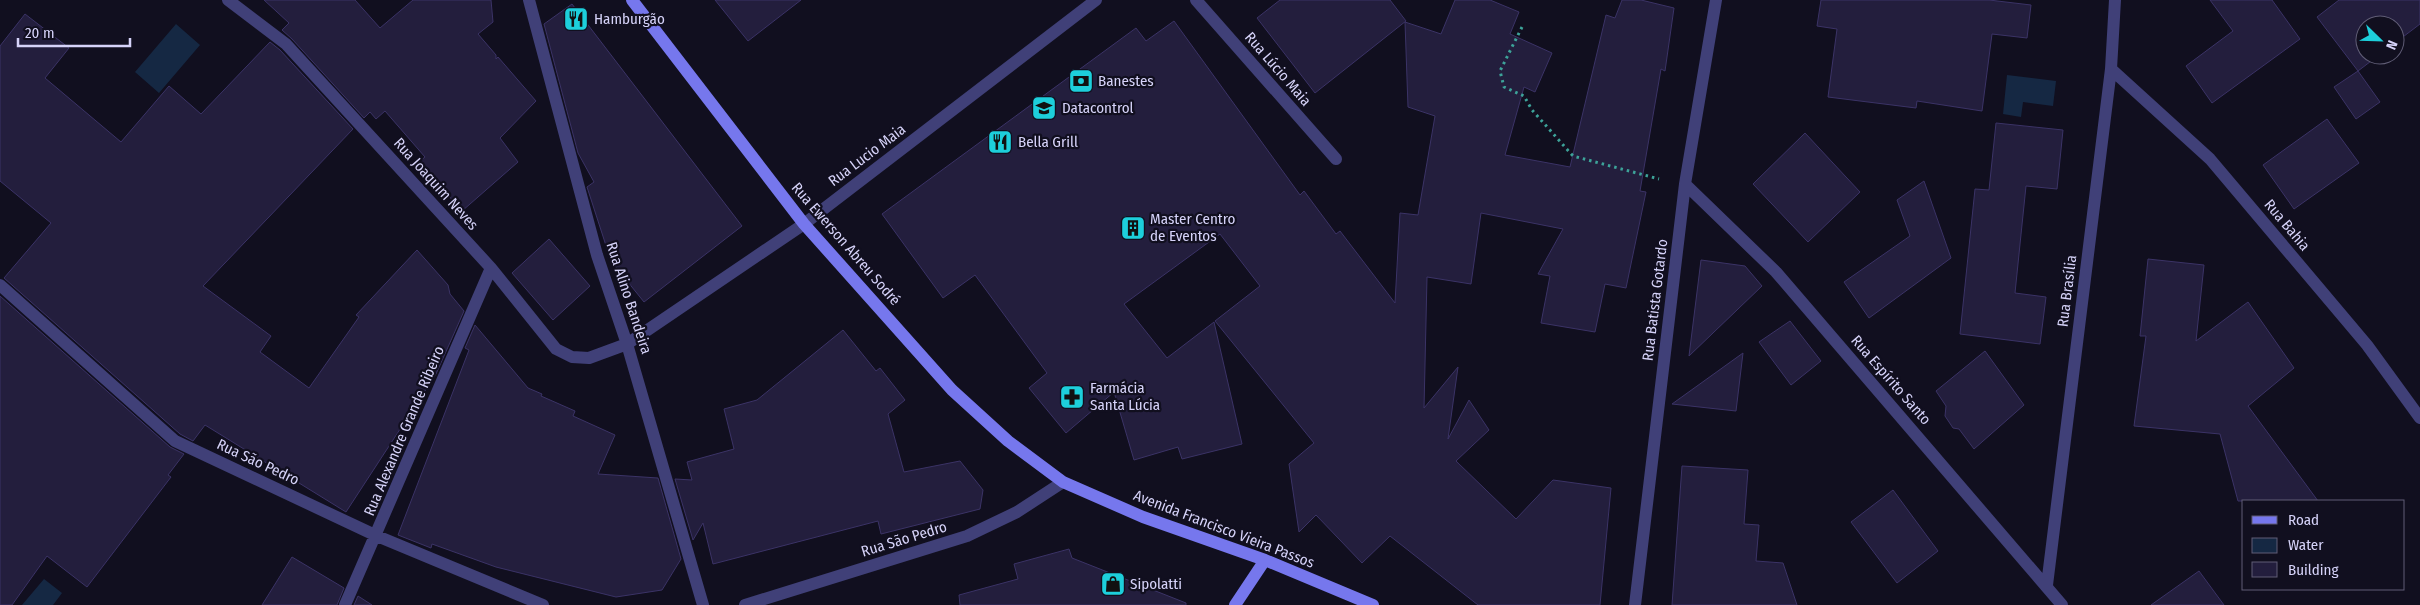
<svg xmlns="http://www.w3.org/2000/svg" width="2420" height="605" viewBox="0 0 2420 605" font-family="'Fira Sans Condensed',sans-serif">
  <rect width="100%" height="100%" fill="#110f1f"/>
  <path fill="#152843" d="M 176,24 L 200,45 L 159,93 L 135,72 Z
    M 2007,75 L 2056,81 L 2053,106 L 2023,102 L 2021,117 L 2003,114 Z
    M 44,579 L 62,593 L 53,605 L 22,605 Z"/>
  <path fill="#231e3d" stroke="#3b3366" d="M 264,0 L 355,0 L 380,28 L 413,0 L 491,0 L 493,22 L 478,34 L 496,55 L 496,59 L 498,57 L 536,101 L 500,138 L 518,162 L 462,211 L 419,162 L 425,157 L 385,111 L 376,119 L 370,112 L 364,118 L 292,39 L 282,30 L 289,23 Z
    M 715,0 L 801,0 L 748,41 Z
    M 1280,0 L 1390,0 L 1406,21 L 1315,93 L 1257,18 Z
    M 1455,0 L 1490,0 L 1519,12 L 1510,34 L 1552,53 L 1535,92 L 1524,87 L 1505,155 L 1570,167 L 1606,15 L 1615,18 L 1622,0 L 1641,0 L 1674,8 L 1665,71 L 1661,69 L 1640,191 L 1646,192 L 1626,288 L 1605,284 L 1595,332 L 1541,323 L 1550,276 L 1538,274 L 1563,229 L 1481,213 L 1471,284 L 1427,277 L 1424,408 L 1458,367 L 1448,439 L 1469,400 L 1489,430 L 1456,461 L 1516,519 L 1553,480 L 1611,488 L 1600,605 L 1478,605 L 1390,536 L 1362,563 L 1316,515 L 1299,532 L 1289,464 L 1314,443 L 1215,321 L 1260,286 L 1220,234 L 1124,304 L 1167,358 L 1214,322 L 1242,444 L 1182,459 L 1178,447 L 1134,460 L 1114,392 L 1066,433 L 1029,388 L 1047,373 L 975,275 L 943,298 L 882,214 L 1136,28 L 1146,41 L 1174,21 L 1300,195 L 1304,191 L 1336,234 L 1340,231 L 1395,303 L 1400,213 L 1418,215 L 1435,116 L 1408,107 L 1405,22 L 1441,34 Z
    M 1821,0 L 1989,0 L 2031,5 L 2027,38 L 1992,34 L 1982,111 L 1917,101 L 1916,108 L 1828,97 L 1837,29 L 1817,26 Z
    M 2210,0 L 2272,0 L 2300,39 L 2212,103 L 2186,66 L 2233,31 Z
    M 2339,0 L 2420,0 L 2420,24 L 2395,43 L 2395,25 L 2365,25 L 2365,55 L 2379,55 L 2358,71 L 2317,17 Z
    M 572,4 L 742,226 L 644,302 L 611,261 L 587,187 L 594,182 L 578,153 L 544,24 Z
    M 25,14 L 69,48 L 45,78 L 121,142 L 169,86 L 201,114 L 270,42 L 280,50 L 353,129 L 203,286 L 271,336 L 260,352 L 309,388 L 359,317 L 356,315 L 417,250 L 448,285 L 450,294 L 464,311 L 436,374 L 346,512 L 205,425 L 193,441 L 180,434 L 4,278 L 51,223 L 0,181 L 0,46 Z
    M 2358,71 L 2380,102 L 2356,119 L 2334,87 Z
    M 2327,119 L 2359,163 L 2294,209 L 2263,165 Z
    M 1996,123 L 2063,130 L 2057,189 L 2026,186 L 2015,293 L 2046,297 L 2040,344 L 1960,334 L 1975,189 L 1989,190 Z
    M 1805,133 L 1860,192 L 1808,242 L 1753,184 Z
    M 1924,181 L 1951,258 L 1869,318 L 1844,282 L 1910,236 L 1897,200 Z
    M 549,239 L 590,286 L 553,320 L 512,273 Z
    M 2148,259 L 2204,265 L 2196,341 L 2248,302 L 2294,368 L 2248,406 L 2318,501 L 2238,501 L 2220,434 L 2134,426 L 2146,336 L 2140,336 Z
    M 1701,260 L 1745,266 L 1762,286 L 1689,356 Z
    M 0,296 L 170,447 L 184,454 L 168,475 L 171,477 L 87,587 L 47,556 L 12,605 L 0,605 Z
    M 1790,321 L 1821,361 L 1791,385 L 1759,342 Z
    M 475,325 L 528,388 L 542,394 L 541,396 L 575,411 L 573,416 L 615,435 L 598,474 L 658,478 L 681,559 L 662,590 L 616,597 L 496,567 L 432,544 L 431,548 L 398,535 L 469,350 L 465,348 Z
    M 843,330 L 876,371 L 880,368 L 905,400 L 888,414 L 904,472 L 960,461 L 983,490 L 980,509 L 881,534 L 878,521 L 713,564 L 703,523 L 693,540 L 675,479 L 692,480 L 687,462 L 734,449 L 724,409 L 757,400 Z
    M 1985,351 L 2024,405 L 1974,449 L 1959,429 L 1953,428 L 1945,416 L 1946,406 L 1936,391 Z
    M 1743,353 L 1736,411 L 1672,404 Z
    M 1682,466 L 1748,470 L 1744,524 L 1759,525 L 1756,561 L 1783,563 L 1797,605 L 1672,605 Z
    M 1893,490 L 1938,551 L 1897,583 L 1851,522 Z
    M 1069,549 L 1072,558 L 1186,603 L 1186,605 L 960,605 L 959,595 L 1018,579 L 1014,564 Z
    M 292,557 L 344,588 L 337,605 L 262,605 Z
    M 2199,571 L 2224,605 L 2151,605 Z
    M 358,596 L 372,605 L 354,605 Z"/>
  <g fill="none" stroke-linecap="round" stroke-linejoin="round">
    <path stroke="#3da399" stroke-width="3" stroke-dasharray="2.5 4" stroke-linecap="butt" d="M 1522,27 L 1500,71 L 1504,87 L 1524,96 L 1532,110 L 1573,156 L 1659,179"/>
    <path stroke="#404078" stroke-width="12" d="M 228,0 L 286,44 L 491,268 L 556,349 L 572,357 L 589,358 L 627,344 L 804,224 L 1096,0
      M 529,0 L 597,255 L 627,344 L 703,605
      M 1196,0 L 1336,159
      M 2111,69 L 2210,159 L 2367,345 L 2420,418
      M 1685,184 L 1776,272 L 2062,605
      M 0,285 L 175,441 L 377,536 L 543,605
      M 2047,585 L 2111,69 L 2115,0
      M 345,605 L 491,268
      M 745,605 L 967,536 L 1017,512 L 1063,482
      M 1635,605 L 1685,184 L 1716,0"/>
    <path stroke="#7677ed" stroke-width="12" d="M 632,0 L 804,224 L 952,390 L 1008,441 L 1063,482 L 1143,517 L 1265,560 L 1373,605
      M 1235,605 L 1265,560"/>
  </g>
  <defs>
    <symbol id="restaurant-square" viewBox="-11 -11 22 22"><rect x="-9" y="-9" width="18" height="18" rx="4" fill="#1dcfdb" stroke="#110f1f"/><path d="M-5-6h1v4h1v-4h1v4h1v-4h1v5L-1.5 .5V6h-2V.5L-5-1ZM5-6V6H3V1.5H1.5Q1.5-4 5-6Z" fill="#111"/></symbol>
    <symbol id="bank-square" viewBox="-11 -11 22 22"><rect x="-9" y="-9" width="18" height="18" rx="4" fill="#1dcfdb" stroke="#110f1f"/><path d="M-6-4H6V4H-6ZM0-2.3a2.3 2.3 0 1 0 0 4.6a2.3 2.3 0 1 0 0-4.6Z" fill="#111"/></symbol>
    <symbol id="university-square" viewBox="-11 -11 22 22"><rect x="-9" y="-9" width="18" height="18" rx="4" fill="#1dcfdb" stroke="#110f1f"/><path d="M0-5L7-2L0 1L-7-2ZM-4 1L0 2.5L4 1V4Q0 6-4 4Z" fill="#111"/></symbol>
    <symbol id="building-square" viewBox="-11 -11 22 22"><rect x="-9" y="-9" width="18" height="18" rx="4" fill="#1dcfdb" stroke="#110f1f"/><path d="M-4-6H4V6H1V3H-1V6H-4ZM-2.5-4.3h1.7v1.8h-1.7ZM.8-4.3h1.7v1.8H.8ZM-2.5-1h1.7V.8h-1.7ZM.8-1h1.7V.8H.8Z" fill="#111"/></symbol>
    <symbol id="pharmacy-square" viewBox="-11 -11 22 22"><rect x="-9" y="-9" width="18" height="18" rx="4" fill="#1dcfdb" stroke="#110f1f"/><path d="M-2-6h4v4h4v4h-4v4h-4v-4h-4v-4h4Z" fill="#111"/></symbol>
    <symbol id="shop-square" viewBox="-11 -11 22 22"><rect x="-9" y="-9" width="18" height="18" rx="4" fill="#1dcfdb" stroke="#110f1f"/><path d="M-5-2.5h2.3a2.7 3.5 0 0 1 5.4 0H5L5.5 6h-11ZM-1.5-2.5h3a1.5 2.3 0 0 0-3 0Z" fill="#111"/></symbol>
  </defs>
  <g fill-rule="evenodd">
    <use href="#restaurant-square" x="562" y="5" width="28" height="28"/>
    <use href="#bank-square" x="1067" y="67" width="28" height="28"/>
    <use href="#university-square" x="1030" y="94" width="28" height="28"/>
    <use href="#restaurant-square" x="986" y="128" width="28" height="28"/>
    <use href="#building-square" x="1119" y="214" width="28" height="28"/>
    <use href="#pharmacy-square" x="1058" y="383" width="28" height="28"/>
    <use href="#shop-square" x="1099" y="570" width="28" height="28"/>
  </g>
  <g text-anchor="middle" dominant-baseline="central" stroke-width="4.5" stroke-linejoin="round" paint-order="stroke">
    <g font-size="15" fill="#d6d3f9" stroke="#110f1f" text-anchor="start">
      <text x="594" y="19">Hamburgão</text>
      <text x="1098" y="81">Banestes</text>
      <text x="1062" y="108">Datacontrol</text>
      <text x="1018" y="142">Bella Grill</text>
      <text x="1150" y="219">Master Centro<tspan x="1150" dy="17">de Eventos</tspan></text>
      <text x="1090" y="388">Farmácia<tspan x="1090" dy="17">Santa Lúcia</tspan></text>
      <text x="1130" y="584">Sipolatti</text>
    </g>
    <g font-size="15" fill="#d6d3f9" stroke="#110f1f">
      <text transform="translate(1278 69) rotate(49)">Rua Lúcio Maia</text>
      <text transform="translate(867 155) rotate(-37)">Rua Lucio Maia</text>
      <text transform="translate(436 184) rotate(48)">Rua Joaquim Neves</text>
      <text transform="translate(2287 225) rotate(50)">Rua Bahia</text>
      <text transform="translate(846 244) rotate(49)">Rua Ewerson Abreu Sodré</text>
      <text transform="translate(2067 291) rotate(-83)">Rua Brasília</text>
      <text transform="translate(629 298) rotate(72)">Rua Alino Bandeira</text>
      <text transform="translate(1655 300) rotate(-83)">Rua Batista Gotardo</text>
      <text transform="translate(1891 380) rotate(49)">Rua Espírito Santo</text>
      <text transform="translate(404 431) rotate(-67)">Rua Alexandre Grande Ribeiro</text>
      <text transform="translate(258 462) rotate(25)">Rua São Pedro</text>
      <text transform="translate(1224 529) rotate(21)">Avenida Francisco Vieira Passos</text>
      <text transform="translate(904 539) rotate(-17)">Rua São Pedro</text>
    </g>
  </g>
  <rect x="2242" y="500" width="162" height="90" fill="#110f1f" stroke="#605d76"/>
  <rect x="2252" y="516" width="25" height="8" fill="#7677ed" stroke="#605d76"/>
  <text x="2288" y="525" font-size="15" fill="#d6d3f9">Road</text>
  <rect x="2252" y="538" width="25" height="15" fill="#152843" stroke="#605d76"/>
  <text x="2288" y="550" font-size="15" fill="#d6d3f9">Water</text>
  <rect x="2252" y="562" width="25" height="15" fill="#231e3d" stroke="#605d76"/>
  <text x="2288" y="575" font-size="15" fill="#d6d3f9">Building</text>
  <g transform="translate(2380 40) rotate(113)"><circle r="24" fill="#110f1f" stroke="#605d76"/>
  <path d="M0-4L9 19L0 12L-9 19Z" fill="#1dcfdb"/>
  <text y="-8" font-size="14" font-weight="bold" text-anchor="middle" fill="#d6d3f9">N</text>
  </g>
  <path d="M18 38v8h112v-8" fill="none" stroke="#d6d3f9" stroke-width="2.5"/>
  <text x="25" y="38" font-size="15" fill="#d6d3f9" stroke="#110f1f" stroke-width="4" paint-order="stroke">20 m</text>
</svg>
